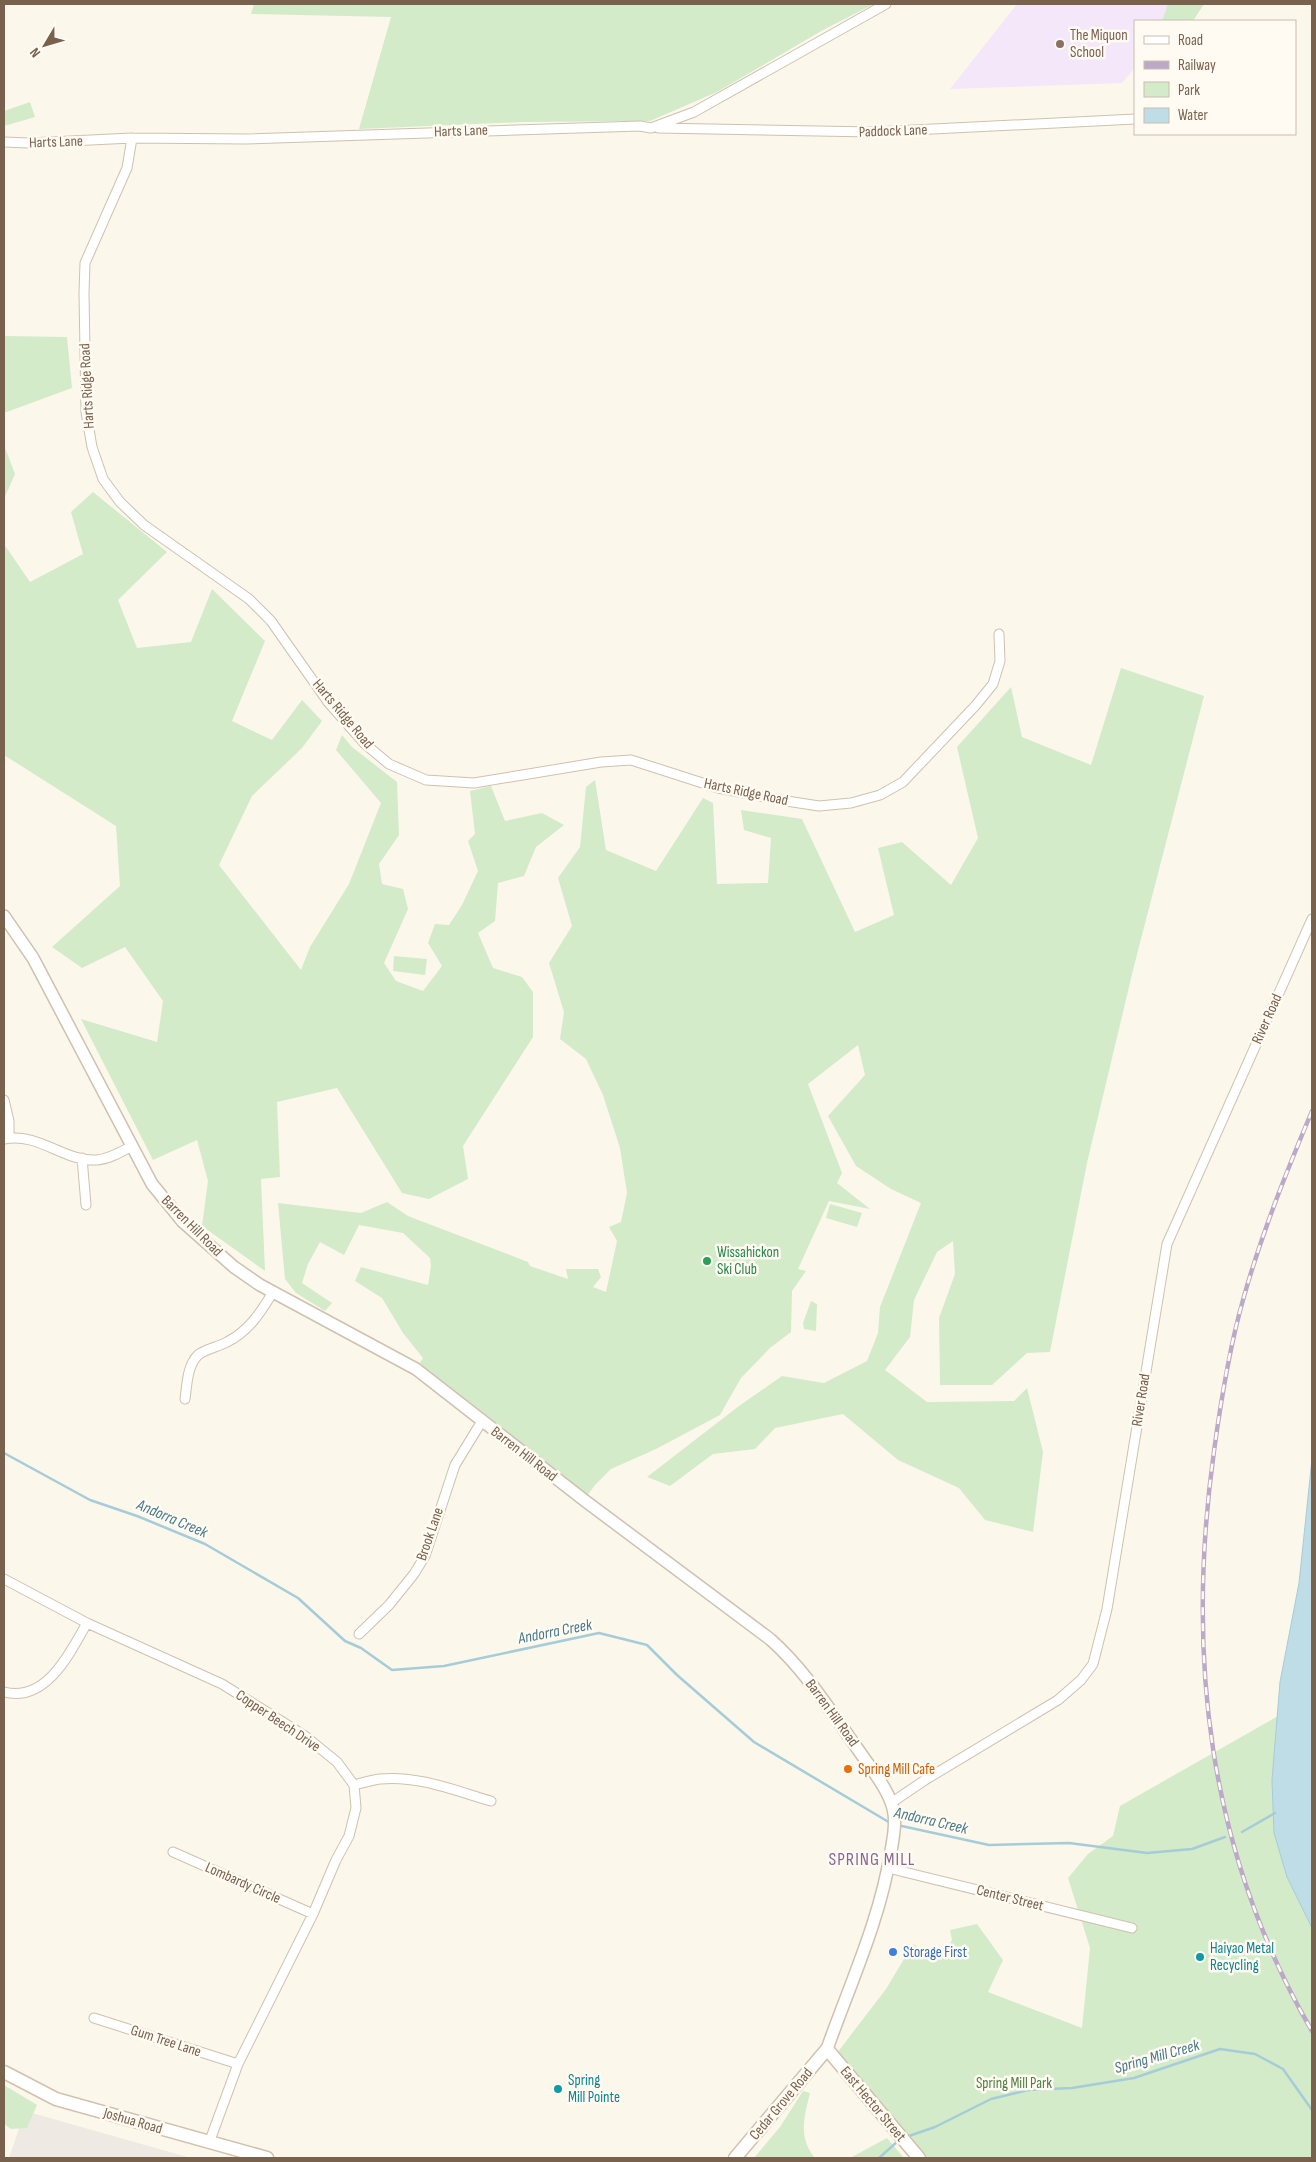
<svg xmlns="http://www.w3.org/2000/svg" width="1316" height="2162" viewBox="0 0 1316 2162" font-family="'Sofia Sans Condensed',sans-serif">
  <rect width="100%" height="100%" fill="#fcf7eb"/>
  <path fill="#eeeae3" d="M 25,2111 L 191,2158 L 9,2158 Z"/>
  <path fill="#f4e7f9" d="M 1017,4 L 1190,4 L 1175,21 L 1135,21 L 1135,68 L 1122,83 L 950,89 Z"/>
  <path fill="#d3ebc9" d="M 254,4 L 874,4 L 823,30 L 717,92 L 650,121 L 523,122 L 359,129 L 391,17 L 251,14 Z
    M 1168,4 L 1204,4 L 1193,21 L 1162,21 Z
    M 30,102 L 35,117 L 4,126 L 4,111 Z
    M 4,336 L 67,337 L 72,388 L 4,413 Z
    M 4,445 L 15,474 L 4,499 Z
    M 93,492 L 167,552 L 118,600 L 137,648 L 191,642 L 212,589 L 265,641 L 232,721 L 272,740 L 302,700 L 322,721 L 302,748 L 252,796 L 219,865 L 301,970 L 310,947 L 349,884 L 381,803 L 336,750 L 342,735 L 352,747 L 397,782 L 399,835 L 379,864 L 382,884 L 403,889 L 408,909 L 384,963 L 396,981 L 423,991 L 442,966 L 428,943 L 435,924 L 449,925 L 462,905 L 478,871 L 468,841 L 475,834 L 470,791 L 491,786 L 505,821 L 542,813 L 564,825 L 536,847 L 524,876 L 498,883 L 495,921 L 478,933 L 493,968 L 522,977 L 533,992 L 533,1037 L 463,1146 L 468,1179 L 429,1199 L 402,1193 L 337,1088 L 277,1102 L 280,1177 L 261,1179 L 265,1271 L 202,1226 L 208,1181 L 197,1140 L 153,1160 L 81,1019 L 157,1042 L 163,1001 L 125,947 L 82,968 L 52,947 L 120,886 L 116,826 L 4,755 L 4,544 L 30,582 L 83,554 L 71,512 Z
    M 1121,668 L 1204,696 L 1134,966 L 1087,1163 L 1050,1352 L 1027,1353 L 992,1385 L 940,1385 L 939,1318 L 955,1274 L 953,1241 L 937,1252 L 914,1300 L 910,1337 L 885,1370 L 927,1402 L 1014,1401 L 1027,1388 L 1043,1452 L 1033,1532 L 985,1520 L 959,1488 L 898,1460 L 843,1414 L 775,1428 L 755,1449 L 713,1454 L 670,1486 L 647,1477 L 739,1406 L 782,1376 L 824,1383 L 867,1361 L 878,1333 L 880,1307 L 921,1203 L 891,1189 L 856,1166 L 828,1116 L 865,1075 L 858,1045 L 808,1084 L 842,1173 L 837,1183 L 870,1209 L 829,1201 L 798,1269 L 806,1271 L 792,1291 L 791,1332 L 770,1348 L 741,1378 L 720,1415 L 656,1449 L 611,1469 L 595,1485 L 584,1500 L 442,1384 L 420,1363 L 423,1358 L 403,1333 L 382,1298 L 355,1281 L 361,1267 L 428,1285 L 431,1266 L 430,1258 L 403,1233 L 359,1225 L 344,1255 L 320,1242 L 308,1264 L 302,1283 L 332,1303 L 325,1311 L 296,1293 L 285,1279 L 278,1203 L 361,1213 L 387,1202 L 408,1216 L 528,1262 L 530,1266 L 568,1279 L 566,1269 L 598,1269 L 601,1277 L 593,1287 L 606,1292 L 617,1241 L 609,1227 L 621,1222 L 627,1193 L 620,1148 L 603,1095 L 586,1059 L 560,1039 L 564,1012 L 549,963 L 572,926 L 558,878 L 580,847 L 586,787 L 595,780 L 606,850 L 656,871 L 703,798 L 713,803 L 717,884 L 768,883 L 771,838 L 744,830 L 741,810 L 802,819 L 855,932 L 894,915 L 878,848 L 902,842 L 951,885 L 978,838 L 957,747 L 1011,687 L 1022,737 L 1091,765 Z
    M 394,956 L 427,959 L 425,975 L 393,971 Z
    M 830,1204 L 862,1213 L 857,1227 L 826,1218 Z
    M 811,1301 L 817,1304 L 816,1331 L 804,1329 L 803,1323 Z
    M 1278,1716 L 1272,1780 L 1274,1833 L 1287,1877 L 1312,1928 L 1312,2158 L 924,2158 L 834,2057 L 886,1989 L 913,1944 L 941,1960 L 952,1940 L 950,1930 L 977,1924 L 1003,1960 L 988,1992 L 1082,2028 L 1090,1948 L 1068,1878 L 1088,1854 L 1113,1836 L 1120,1806 Z
    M 4,2085 L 37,2105 L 27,2128 L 11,2129 L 4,2124 Z
    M 803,2091 L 810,2093 C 804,2118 798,2137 815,2158 L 754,2158 L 780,2127 Z
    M 887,2138 L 904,2158 L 850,2158 Z"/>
  <path fill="#bfdde7" stroke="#a5ccd8" d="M 1312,1459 L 1312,1928 L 1287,1877 L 1274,1833 L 1272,1780 L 1280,1682 L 1299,1583 Z"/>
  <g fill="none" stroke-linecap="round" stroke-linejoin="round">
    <path stroke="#a5ccd8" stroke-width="2.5" d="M 4,1453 L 90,1500 L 137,1516 L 205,1544 L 298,1598 L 345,1641 L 361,1648 L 392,1670 L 444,1666 L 599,1633 L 647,1645 L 677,1675 L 754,1742 L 892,1824
      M 897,1825 L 989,1845 L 1069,1843 L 1147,1853 L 1192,1849 L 1225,1837
      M 1242,1832 L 1275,1813
      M 906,2137 L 935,2127 L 991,2099 L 1028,2090 L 1072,2088 L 1134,2078 L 1220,2049 L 1255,2054 L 1283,2069 L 1312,2110
      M 879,2158 L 898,2141"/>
    <defs>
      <path id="minor" d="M 658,128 L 873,132 L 1135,119
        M 132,138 L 127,168 L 85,263 L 84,293 L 86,412 L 92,447 L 103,479 L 120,502 L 144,525 L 249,599 L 271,621 L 328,702 L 365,744 L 389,764 L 426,780 L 474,783 L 601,762 L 631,760 L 718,788 L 780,800 L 819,806 L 851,803 L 880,795 L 903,782 L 976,705 L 993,684 L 1000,661 L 999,634
        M 4,142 L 29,143 L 132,138 L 246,139 L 640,126 L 651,128 L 694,112 L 886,4
        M 4,1100 L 9,1121 L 9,1138
        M 4,1139 C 39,1132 64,1162 97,1160 C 109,1159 121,1152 132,1146
        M 82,1158 L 86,1205
        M 185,1399 C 187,1385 187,1366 198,1355 C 205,1349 218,1347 227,1342 C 249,1331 261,1312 273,1292
        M 4,1579 L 87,1623 L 222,1684 L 305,1736 L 337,1762 L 354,1785 L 356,1808 L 349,1836 L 336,1860 L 313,1914 L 238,2064 L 209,2143
        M 359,1634 L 389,1605 L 414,1574 L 425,1556 L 455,1465 L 482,1421
        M 4,1692 C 46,1703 70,1653 87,1623
        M 354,1785 C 362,1783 372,1780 380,1779 C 418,1775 456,1791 491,1801
        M 891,1803 L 925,1780 L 1058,1700 L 1081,1680 L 1093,1664 L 1107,1609 L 1167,1244 L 1312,919
        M 173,1852 L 313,1914
        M 888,1868 L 1132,1928
        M 94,2018 L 238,2064"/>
      <path id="tertiary" d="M 4,916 L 33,958 L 152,1184 L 183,1222 L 234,1267 L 260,1285 L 416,1369 L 584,1500 L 770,1639 C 805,1670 830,1710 857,1748 C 869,1766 892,1793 894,1814 C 896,1826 893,1839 891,1851 C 880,1920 850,1984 827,2049"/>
      <path id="secondary" d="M 4,2072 L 56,2099 L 267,2158
        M 735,2158 L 827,2049 L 919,2158"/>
    </defs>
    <use href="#minor" stroke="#cfc1af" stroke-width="11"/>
    <use href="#tertiary" stroke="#cfc1af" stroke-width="14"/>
    <use href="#secondary" stroke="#d2c1ae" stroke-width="15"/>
    <use href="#minor" stroke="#fff" stroke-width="9"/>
    <use href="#tertiary" stroke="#fff" stroke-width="11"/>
    <use href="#secondary" stroke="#fff" stroke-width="12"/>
    <defs>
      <path id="rail" d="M 1312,1111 C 1286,1173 1261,1235 1243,1300 C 1229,1349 1221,1400 1214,1451 C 1186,1654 1207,1850 1312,2031"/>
    </defs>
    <use href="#rail" stroke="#bca8c8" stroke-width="4.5"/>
    <use href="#rail" stroke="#fffbf2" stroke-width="2.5" stroke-dasharray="8" stroke-linecap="butt"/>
  </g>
  <circle fill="#8d6e63" stroke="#fffbf2" stroke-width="2" cx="1060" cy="44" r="5"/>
  <circle fill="#2e9e5b" stroke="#fffbf2" stroke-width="2" cx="707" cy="1261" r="5"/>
  <circle fill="#e8710a" stroke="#fffbf2" stroke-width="2" cx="848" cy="1769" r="5"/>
  <circle fill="#3f7fe0" stroke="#fffbf2" stroke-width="2" cx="893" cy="1952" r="5"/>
  <g fill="#0f9aa8" stroke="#fffbf2" stroke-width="2">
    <circle cx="1200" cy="1957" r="5"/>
    <circle cx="558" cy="2089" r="5"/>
  </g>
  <g text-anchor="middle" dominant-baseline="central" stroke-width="5" stroke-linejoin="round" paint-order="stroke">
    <g font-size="15" fill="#785e54" stroke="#fffbf2" text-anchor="start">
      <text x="1070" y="35">The Miquon<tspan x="1070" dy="17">School</tspan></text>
    </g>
    <g font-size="15" fill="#78614d" stroke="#fffbf2">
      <text transform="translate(461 131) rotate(-2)">Harts Lane</text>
      <text transform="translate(893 131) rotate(-2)">Paddock Lane</text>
      <text transform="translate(56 142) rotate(-2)">Harts Lane</text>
      <text transform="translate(87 386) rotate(-93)">Harts Ridge Road</text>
      <text transform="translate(343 714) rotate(50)">Harts Ridge Road</text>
      <text transform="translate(746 792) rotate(12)">Harts Ridge Road</text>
      <text transform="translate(1267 1019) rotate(-66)">River Road</text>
      <text transform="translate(192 1226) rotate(45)">Barren Hill Road</text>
      <text transform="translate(1141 1400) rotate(-81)">River Road</text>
      <text transform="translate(524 1454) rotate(38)">Barren Hill Road</text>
      <text transform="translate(430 1534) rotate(-71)">Brook Lane</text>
      <text transform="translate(832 1713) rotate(54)">Barren Hill Road</text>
      <text transform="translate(278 1721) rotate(34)">Copper Beech Drive</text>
      <text transform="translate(243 1883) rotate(24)">Lombardy Circle</text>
      <text transform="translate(1010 1898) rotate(14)">Center Street</text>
      <text transform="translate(166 2041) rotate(18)">Gum Tree Lane</text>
      <text transform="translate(781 2104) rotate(-50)">Cedar Grove Road</text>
      <text transform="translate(873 2104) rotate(50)">East Hector Street</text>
      <text transform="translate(133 2121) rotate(16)">Joshua Road</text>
    </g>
    <g font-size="15" fill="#27864d" stroke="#fffbf2" text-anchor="start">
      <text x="717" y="1252">Wissahickon<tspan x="717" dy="17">Ski Club</tspan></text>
    </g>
    <g font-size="15" fill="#c56008" stroke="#fffbf2" text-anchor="start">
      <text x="858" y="1769">Spring Mill Cafe</text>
    </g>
    <g font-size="15" fill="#0d838f" stroke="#fffbf2" text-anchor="start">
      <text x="1210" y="1948">Haiyao Metal<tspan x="1210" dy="17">Recycling</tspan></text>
      <text x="568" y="2080">Spring<tspan x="568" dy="17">Mill Pointe</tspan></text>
    </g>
    <g font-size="15" fill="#366cbe" stroke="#fffbf2" text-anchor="start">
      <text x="903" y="1952">Storage First</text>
    </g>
    <g font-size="15" fill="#507e45" stroke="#fffbf2">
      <text x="1014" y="2083">Spring Mill Park</text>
    </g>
    <g font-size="16" font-style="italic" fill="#47798b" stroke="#fffbf2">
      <text transform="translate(172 1519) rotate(23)">Andorra Creek</text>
      <text transform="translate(555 1632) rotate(-11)">Andorra Creek</text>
      <text transform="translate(931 1821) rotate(13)">Andorra Creek</text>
      <text transform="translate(1157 2057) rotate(-16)">Spring Mill Creek</text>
    </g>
    <g font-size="18" letter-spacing="1" fill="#896693" stroke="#fffbf2">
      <text x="872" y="1859">SPRING MILL</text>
    </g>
  </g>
  <rect width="1316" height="2162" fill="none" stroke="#78614d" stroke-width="10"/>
  <rect x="1134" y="20" width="162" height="115" fill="#fffbf2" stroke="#c9bdb0"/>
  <rect x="1144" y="36" width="25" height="8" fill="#ffffff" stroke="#c9bdb0"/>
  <text x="1178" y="45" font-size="15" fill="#78614d">Road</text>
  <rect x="1144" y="61" width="25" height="8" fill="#bca8c8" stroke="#c9bdb0"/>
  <text x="1178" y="70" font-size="15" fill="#78614d">Railway</text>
  <rect x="1144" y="82" width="25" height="15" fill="#d3ebc9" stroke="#c9bdb0"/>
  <text x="1178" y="95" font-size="15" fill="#78614d">Park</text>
  <rect x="1144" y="108" width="25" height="15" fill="#bfdde7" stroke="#c9bdb0"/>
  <text x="1178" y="120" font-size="15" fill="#78614d">Water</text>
  <g transform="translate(45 45) rotate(232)" stroke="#fffbf2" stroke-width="4" paint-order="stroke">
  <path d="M0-4L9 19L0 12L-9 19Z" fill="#78614d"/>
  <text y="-8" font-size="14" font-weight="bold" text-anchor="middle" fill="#78614d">N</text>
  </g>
</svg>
